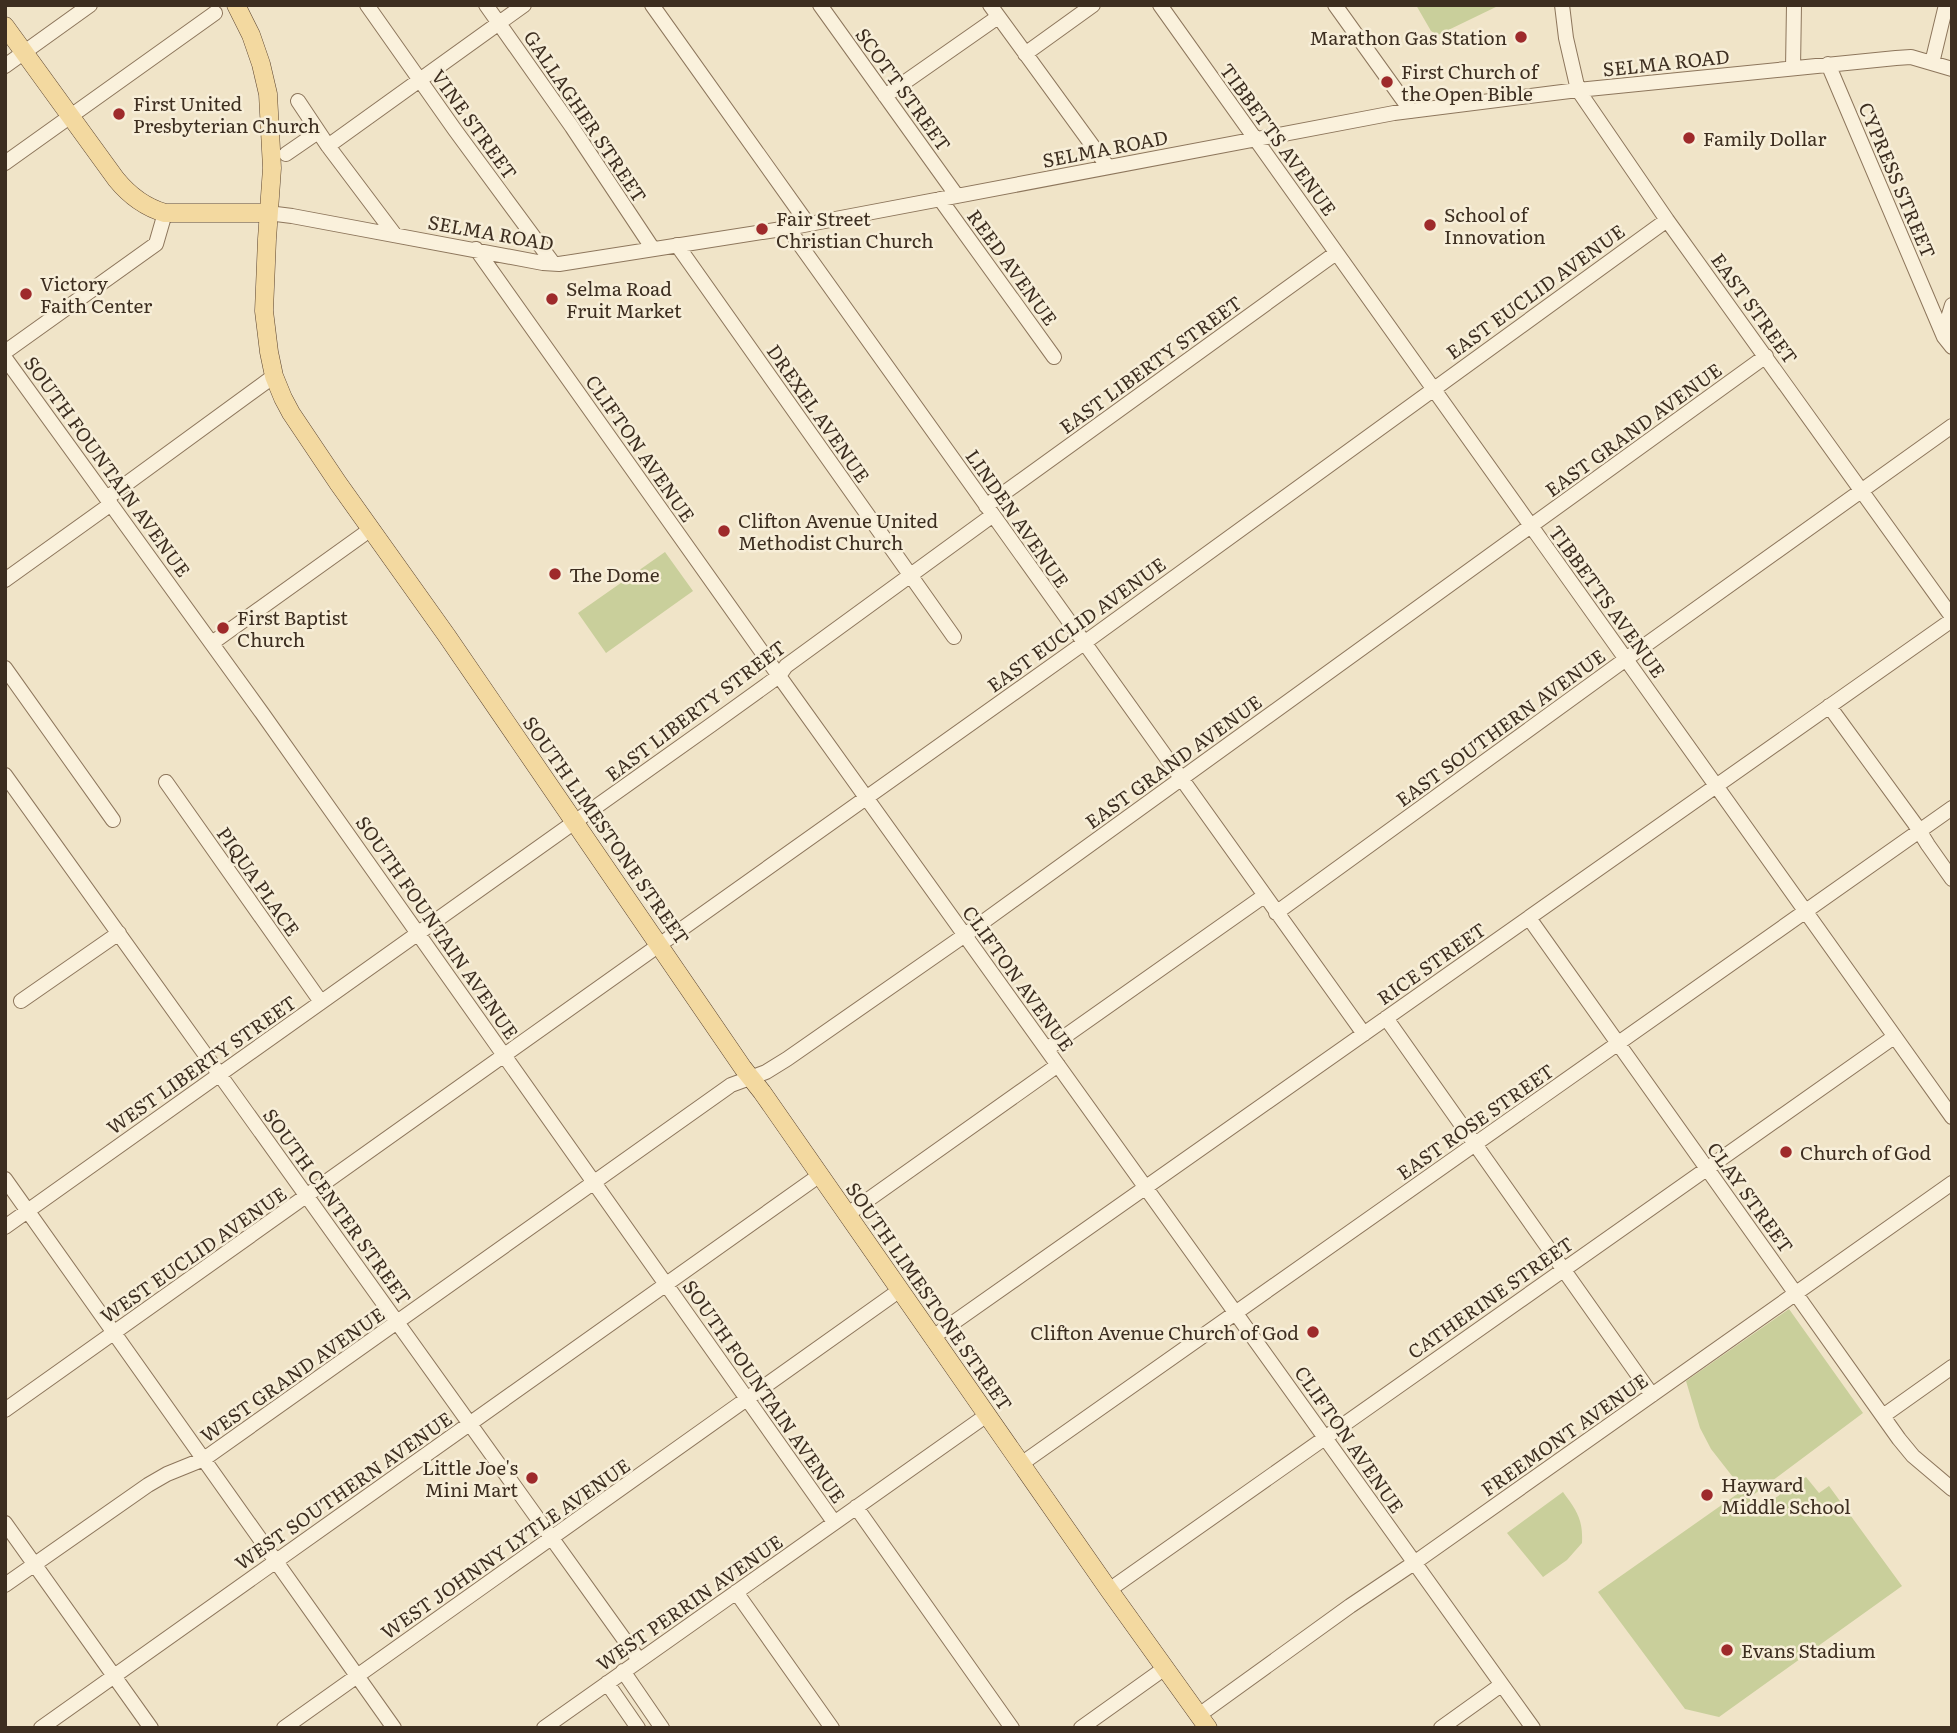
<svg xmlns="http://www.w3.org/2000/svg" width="1957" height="1733" viewBox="0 0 1957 1733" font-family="Literata,serif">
  <rect width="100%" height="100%" fill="#f0e4c8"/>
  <path fill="#c9cf9b" d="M 1416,5 L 1500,5 L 1438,35 L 1431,31 Z
    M 665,552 L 693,591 L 606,653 L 578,613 Z
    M 1789,1309 L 1863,1413 L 1749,1498 L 1759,1509 L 1806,1477 L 1819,1493 L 1829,1486 L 1902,1586 L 1719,1717 L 1685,1709 L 1598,1592 L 1743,1490 L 1711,1449 L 1700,1428 L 1686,1381 Z
    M 1563,1492 C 1577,1511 1583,1519 1582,1543 L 1567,1560 L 1543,1577 L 1507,1533 Z"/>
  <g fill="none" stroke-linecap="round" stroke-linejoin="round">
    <defs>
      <path id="minor" d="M 367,5 L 455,130 L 553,263
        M 486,5 L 572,127 L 653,249
        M 652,5 L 808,224
        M 820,5 L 957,196
        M 990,5 L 1108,167
        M 1160,5 L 1952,1117
        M 1335,5 L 1411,111
        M 1562,5 L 1566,38 L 1578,90 L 1667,220 L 1952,617
        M 1025,54 L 1093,5
        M 1932,63 L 1946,5
        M 1828,64 L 1924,290 L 1944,337 L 1952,347
        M 5,66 L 90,5
        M 1793,68 L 1794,5
        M 885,96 L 998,17
        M 298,101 L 328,146 L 395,235
        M 328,146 L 524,5
        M 286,154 L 318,132
        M 5,163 L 215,13
        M 940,199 L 1054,357
        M 268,213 L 292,216 L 543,263 L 559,264 L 788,228 L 1394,113 L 1578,90 L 1896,58 L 1911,57 L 1952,69
        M 788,228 L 1364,1034
        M 677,245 L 954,637
        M 476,249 L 779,676 L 1533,1728
        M 1943,334 L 1952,305
        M 5,352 L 156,244 L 165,213
        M 5,358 L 262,713 L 834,1522
        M 107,498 L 274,376
        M 986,506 L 1336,253
        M 5,580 L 111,504
        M 212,643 L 371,529
        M 5,668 L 113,820
        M 1829,706 L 1915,824 L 1928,845 L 1952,879
        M 5,775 L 639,1660
        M 166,782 L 321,1002
        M 1276,913 L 1626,659 L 1952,426
        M 1529,918 L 1899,1439 L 1913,1456 L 1952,1489
        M 21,1001 L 119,933
        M 1386,1018 L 1652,1395
        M 1047,1049 L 1264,896
        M 5,1179 L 394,1728
        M 848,1214 L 1058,1065
        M 5,1227 L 711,725 L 779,676 L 786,666 L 993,515
        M 933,1337 L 1952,620
        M 5,1410 L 1084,643 L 1667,220
        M 1883,1416 L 1952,1367
        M 1021,1464 L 1952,808
        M 856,1507 L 1012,1728
        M 5,1523 L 151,1728
        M 5,1585 L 148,1485 L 167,1474 L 204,1459 L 731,1085 L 766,1072 L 787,1059 L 965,935 L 1766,356
        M 1109,1590 L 1894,1037
        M 736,1592 L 832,1728
        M 623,1671 L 662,1728
        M 607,1683 L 638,1728
        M 1199,1715 L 1350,1606 L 1414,1563 L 1952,1183
        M 41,1728 L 820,1175
        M 284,1728 L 900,1290
        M 544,1728 L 987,1415
        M 1081,1728 L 1165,1668
        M 1441,1728 L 1501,1685"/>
      <path id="major" d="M 236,5 L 251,35 L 261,64 L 268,94 L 272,168 L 267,239 L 264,311 L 269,352 L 274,376 L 283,398 L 291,413 L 338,483 L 447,636 L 743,1068 L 762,1092 L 1109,1590 L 1208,1728
        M 5,26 L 116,179 C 129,195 144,207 165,213 L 268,213"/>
    </defs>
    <use href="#minor" stroke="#8d765c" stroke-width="16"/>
    <use href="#major" stroke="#5b4430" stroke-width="19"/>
    <use href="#minor" stroke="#faf1dc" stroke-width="14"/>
    <use href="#major" stroke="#f3d9a0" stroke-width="18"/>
  </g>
  <g fill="#9e2a2b" stroke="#f7eed8" stroke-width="2.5">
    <circle cx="1521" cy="37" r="7"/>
    <circle cx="1387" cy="82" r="7"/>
    <circle cx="119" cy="114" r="7"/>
    <circle cx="1689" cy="138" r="7"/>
    <circle cx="1430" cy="225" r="7"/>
    <circle cx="762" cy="229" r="7"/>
    <circle cx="26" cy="294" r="7"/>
    <circle cx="552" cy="299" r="7"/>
    <circle cx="724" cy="531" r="7"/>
    <circle cx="555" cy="574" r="7"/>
    <circle cx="223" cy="628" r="7"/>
    <circle cx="1786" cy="1152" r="7"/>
    <circle cx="1313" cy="1332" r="7"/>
    <circle cx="532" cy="1478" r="7"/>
    <circle cx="1707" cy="1495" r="7"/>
    <circle cx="1727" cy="1650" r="7"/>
  </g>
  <g text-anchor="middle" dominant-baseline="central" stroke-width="5" stroke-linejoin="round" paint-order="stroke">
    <g font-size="19" fill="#3d2e20" stroke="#f7eed8" text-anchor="start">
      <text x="1507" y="37" text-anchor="end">Marathon Gas Station</text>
      <text x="1401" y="71">First Church of<tspan x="1401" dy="22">the Open Bible</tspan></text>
      <text x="133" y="103">First United<tspan x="133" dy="22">Presbyterian Church</tspan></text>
      <text x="1703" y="138">Family Dollar</text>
      <text x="1444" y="214">School of<tspan x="1444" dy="22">Innovation</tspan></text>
      <text x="776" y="218">Fair Street<tspan x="776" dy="22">Christian Church</tspan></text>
      <text x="40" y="283">Victory<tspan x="40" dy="22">Faith Center</tspan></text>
      <text x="566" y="288">Selma Road<tspan x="566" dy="22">Fruit Market</tspan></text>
      <text x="738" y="520">Clifton Avenue United<tspan x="738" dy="22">Methodist Church</tspan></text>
      <text x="569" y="574">The Dome</text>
      <text x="237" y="617">First Baptist<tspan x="237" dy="22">Church</tspan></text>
      <text x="1800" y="1152">Church of God</text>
      <text x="1299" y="1332" text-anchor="end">Clifton Avenue Church of God</text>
      <text x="518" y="1467" text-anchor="end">Little Joe's<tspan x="518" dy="22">Mini Mart</tspan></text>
      <text x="1721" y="1484">Hayward<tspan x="1721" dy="22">Middle School</tspan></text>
      <text x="1741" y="1650">Evans Stadium</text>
    </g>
    <g font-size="19" fill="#3d2e20" stroke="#f7eed8">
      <text transform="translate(1666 62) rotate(-6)">SELMA ROAD</text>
      <text transform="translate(904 89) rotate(54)">SCOTT STREET</text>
      <text transform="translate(586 116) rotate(56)">GALLAGHER STREET</text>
      <text transform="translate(475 124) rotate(54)">VINE STREET</text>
      <text transform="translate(1279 139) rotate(54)">TIBBETTS AVENUE</text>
      <text transform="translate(1105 148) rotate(-11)">SELMA ROAD</text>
      <text transform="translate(1898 180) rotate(67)">CYPRESS STREET</text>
      <text transform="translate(491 232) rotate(10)">SELMA ROAD</text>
      <text transform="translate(1013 267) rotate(54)">REED AVENUE</text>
      <text transform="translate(1535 291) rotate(-36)">EAST EUCLID AVENUE</text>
      <text transform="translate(1755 308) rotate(54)">EAST STREET</text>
      <text transform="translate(1150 364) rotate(-36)">EAST LIBERTY STREET</text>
      <text transform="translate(819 413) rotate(55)">DREXEL AVENUE</text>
      <text transform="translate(1633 429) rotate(-36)">EAST GRAND AVENUE</text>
      <text transform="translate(641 448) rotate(55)">CLIFTON AVENUE</text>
      <text transform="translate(108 466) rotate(54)">SOUTH FOUNTAIN AVENUE</text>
      <text transform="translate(1018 518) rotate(55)">LINDEN AVENUE</text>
      <text transform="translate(1608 601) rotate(54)">TIBBETTS AVENUE</text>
      <text transform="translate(1076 624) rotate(-36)">EAST EUCLID AVENUE</text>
      <text transform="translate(695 710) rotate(-37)">EAST LIBERTY STREET</text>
      <text transform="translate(1500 727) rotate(-36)">EAST SOUTHERN AVENUE</text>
      <text transform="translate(1173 761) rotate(-36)">EAST GRAND AVENUE</text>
      <text transform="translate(607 830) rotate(55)">SOUTH LIMESTONE STREET</text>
      <text transform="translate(259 881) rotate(55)">PIQUA PLACE</text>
      <text transform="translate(438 927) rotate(55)">SOUTH FOUNTAIN AVENUE</text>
      <text transform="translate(1431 963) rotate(-35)">RICE STREET</text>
      <text transform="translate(1019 978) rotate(54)">CLIFTON AVENUE</text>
      <text transform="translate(201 1064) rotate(-35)">WEST LIBERTY STREET</text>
      <text transform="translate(1475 1121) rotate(-35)">EAST ROSE STREET</text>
      <text transform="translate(1751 1197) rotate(54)">CLAY STREET</text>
      <text transform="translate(338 1206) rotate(54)">SOUTH CENTER STREET</text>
      <text transform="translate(193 1254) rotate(-35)">WEST EUCLID AVENUE</text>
      <text transform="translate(930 1296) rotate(55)">SOUTH LIMESTONE STREET</text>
      <text transform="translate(1490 1297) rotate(-35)">CATHERINE STREET</text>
      <text transform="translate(292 1374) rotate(-35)">WEST GRAND AVENUE</text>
      <text transform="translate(765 1391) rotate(55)">SOUTH FOUNTAIN AVENUE</text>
      <text transform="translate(1564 1434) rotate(-35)">FREEMONT AVENUE</text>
      <text transform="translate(1350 1439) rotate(55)">CLIFTON AVENUE</text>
      <text transform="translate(343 1490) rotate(-35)">WEST SOUTHERN AVENUE</text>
      <text transform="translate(505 1548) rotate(-35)">WEST JOHNNY LYTLE AVENUE</text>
      <text transform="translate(689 1602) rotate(-35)">WEST PERRIN AVENUE</text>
    </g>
  </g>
  <rect width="1957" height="1733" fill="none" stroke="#3d2e20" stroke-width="14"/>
</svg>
